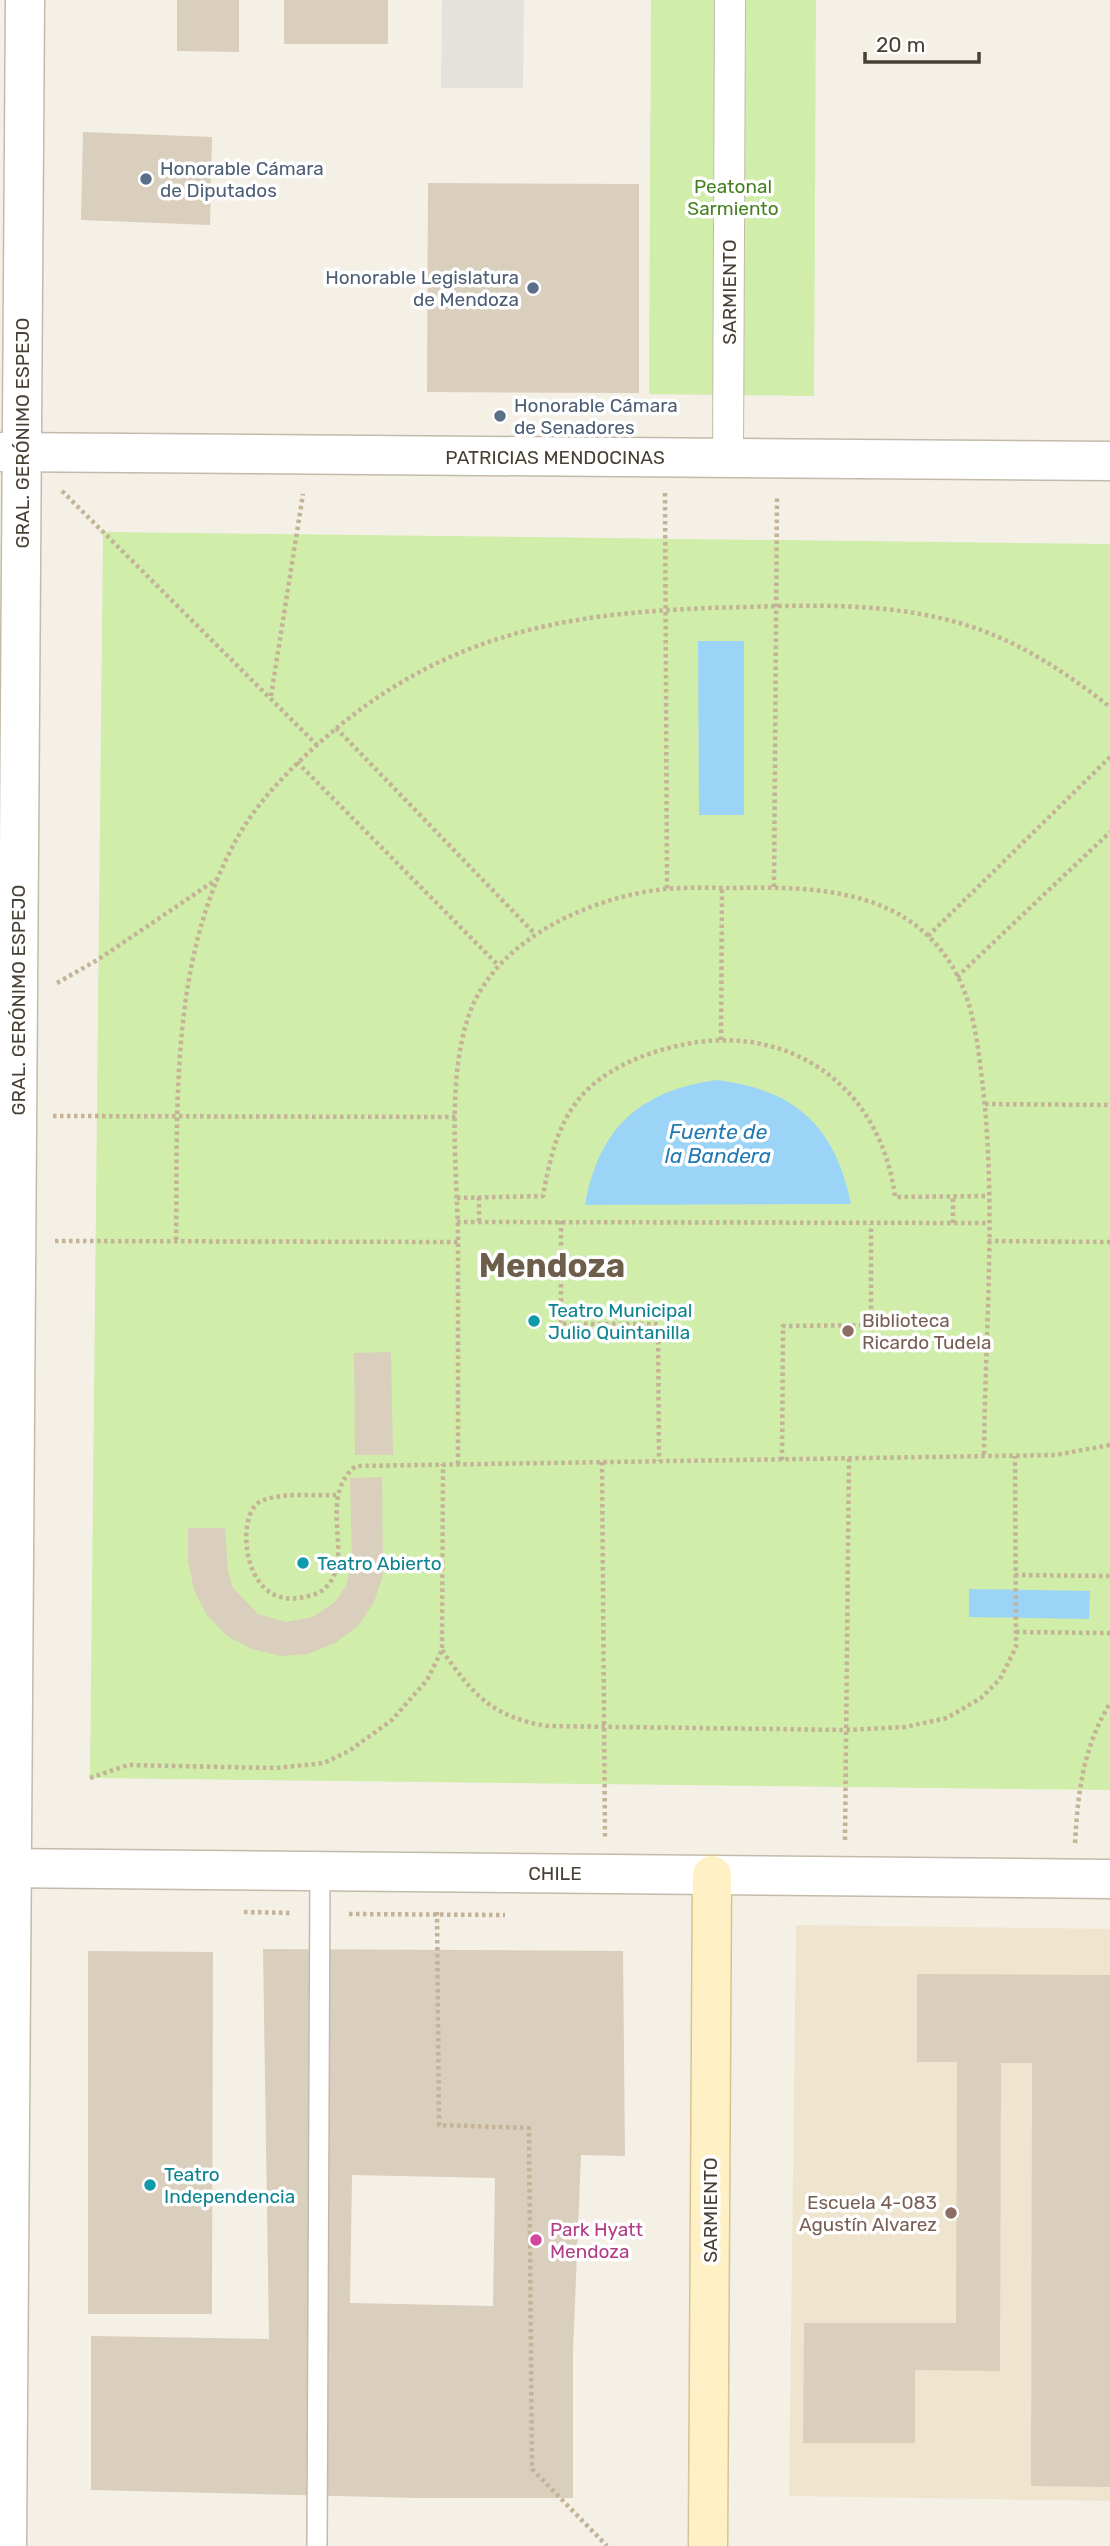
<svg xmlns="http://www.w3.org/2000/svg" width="1110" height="2546" viewBox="0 0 1110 2546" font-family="Rubik,sans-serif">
  <rect width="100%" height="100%" fill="#f4f0e6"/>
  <path fill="#efe5ce" d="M 796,1925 L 1110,1929 L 1110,2501 L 789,2496 Z"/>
  <path fill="#d0edaa" d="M 651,0 L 816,0 L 814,396 L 649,394 Z
    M 103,532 L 1110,544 L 1110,1790 L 90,1778 Z"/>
  <path fill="#e5e2de" d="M 442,0 L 524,0 L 523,88 L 441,88 Z"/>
  <path fill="#9cd4f7" d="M 698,641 L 744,641 L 744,815 L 699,815 Z
    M 717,1080 C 796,1090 835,1126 851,1204 L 585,1205 C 599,1128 639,1091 717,1080 Z
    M 969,1589 L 1090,1591 L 1089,1619 L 969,1617 Z"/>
  <path fill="#dacebd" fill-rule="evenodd" d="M 177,0 L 239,0 L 239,52 L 177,51 Z
    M 284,0 L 388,0 L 388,44 L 284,44 Z
    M 83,132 L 212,137 L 210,225 L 81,220 Z
    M 428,183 L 639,184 L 639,393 L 427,392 Z
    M 391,1352 L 393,1455 L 355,1455 L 354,1353 Z
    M 382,1477 L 383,1575 L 374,1602 L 358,1626 L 335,1643 L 308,1654 L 280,1656 L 252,1649 L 227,1636 L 207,1615 L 194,1590 L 188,1561 L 188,1528 L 225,1528 L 228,1572 L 233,1588 L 258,1614 L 286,1622 L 313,1617 L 336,1601 L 346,1586 L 352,1561 L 350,1478 Z
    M 263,1949 L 623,1951 L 625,2156 L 581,2155 L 573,2352 L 573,2498 L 419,2498 L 91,2490 L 91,2336 L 269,2339 ZM 352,2175 L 495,2178 L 493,2306 L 350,2303 Z
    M 88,1951 L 213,1952 L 212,2314 L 88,2314 Z
    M 917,1974 L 1110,1975 L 1110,2487 L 1031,2486 L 1032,2063 L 1001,2063 L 1000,2371 L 915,2370 L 915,2443 L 803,2443 L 804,2323 L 956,2323 L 957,2062 L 917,2062 Z"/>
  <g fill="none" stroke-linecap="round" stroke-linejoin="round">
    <defs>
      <path id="service" d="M 317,2546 L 320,1871"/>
      <path id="pedestrian" d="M 728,458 L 730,0"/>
      <path id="minor" d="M 7,2546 L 25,0"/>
      <path id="tertiary" d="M 0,452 L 1110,461
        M 0,1868 L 1110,1879"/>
      <path id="secondary" d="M 708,2546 L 712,1875"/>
    </defs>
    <use href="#service" stroke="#c4baaa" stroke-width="22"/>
    <use href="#pedestrian" stroke="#c4baaa" stroke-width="32"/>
    <use href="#minor" stroke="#c4baaa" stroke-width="41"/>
    <use href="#tertiary" stroke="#c4baaa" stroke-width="41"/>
    <use href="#secondary" stroke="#d8c491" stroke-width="41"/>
    <path stroke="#c4b397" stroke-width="4.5" stroke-dasharray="3.5 3.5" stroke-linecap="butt" d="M 62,491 L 317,745
      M 665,493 L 667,889
      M 271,696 L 303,494
      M 336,728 L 535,934
      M 297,762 L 498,965
      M 774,887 L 777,497
      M 928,936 L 1110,757
      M 957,977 L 1110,832
      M 57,983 L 99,959 L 217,879
      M 721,1040 L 722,888
      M 985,1104 L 1110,1105
      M 53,1116 L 457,1117
      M 479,1197 L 479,1222
      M 457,1198 L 543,1196 C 550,1158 558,1119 587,1090 C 611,1067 645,1053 677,1046 C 787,1020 881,1085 895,1197 L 988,1196
      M 561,1221 L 561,1324 L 658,1324 L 659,1461
      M 457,1222 L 988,1223
      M 953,1223 L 953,1197
      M 176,1240 C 178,1109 169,964 234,844 C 255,804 285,774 318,744 C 449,627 576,611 744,607 C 814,605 885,603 952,621 C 1011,636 1063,670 1110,707
      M 55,1241 L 458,1242
      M 988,1241 L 1110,1242
      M 782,1460 L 783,1326 L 871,1325 L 871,1224
      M 602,1462 L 605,1838
      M 458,1464 C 458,1389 458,1313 458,1237 C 457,1169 446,1077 470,1012 C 498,938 591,897 665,889 C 687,887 711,888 733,888 C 823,886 918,890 961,983 C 974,1012 978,1047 982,1079 C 997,1203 985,1331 984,1456
      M 336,1495 C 313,1496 283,1492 261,1501 C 235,1513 241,1606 298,1598 C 306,1597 316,1595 323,1590 C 359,1560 314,1499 356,1466 L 1055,1455 L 1110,1445
      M 1015,1575 L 1110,1576
      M 1016,1632 L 1110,1633
      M 442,1650 C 472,1694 492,1717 547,1726 L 847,1730 L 905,1727 L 947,1718 L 981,1698 L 1000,1679 L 1016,1647 L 1015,1456
      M 90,1778 L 128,1765 L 276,1768 L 324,1763 L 349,1751 L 392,1720 L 427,1680 L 442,1650 L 443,1464
      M 845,1840 L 849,1458
      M 1075,1843 C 1078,1791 1083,1748 1110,1703
      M 244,1912 L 291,1913
      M 437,1912 L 439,2125 L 529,2128 L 532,2469 L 607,2546
      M 349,1914 L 505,1915"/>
    <use href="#service" stroke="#fff" stroke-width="19"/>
    <use href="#pedestrian" stroke="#fff" stroke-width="30"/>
    <use href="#minor" stroke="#fff" stroke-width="38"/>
    <use href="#tertiary" stroke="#fff" stroke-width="38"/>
    <use href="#secondary" stroke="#fff0c5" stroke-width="38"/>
  </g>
  <g fill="#5c6f8a" stroke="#fff" stroke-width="2.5">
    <circle cx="146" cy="179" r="7"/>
    <circle cx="533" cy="288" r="7"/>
    <circle cx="500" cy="416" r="7"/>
  </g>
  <g fill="#0f9aa8" stroke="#fff" stroke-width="2.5">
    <circle cx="534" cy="1321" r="7"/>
    <circle cx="303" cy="1563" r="7"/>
    <circle cx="150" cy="2185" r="7"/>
  </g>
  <g fill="#8d6e63" stroke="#fff" stroke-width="2.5">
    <circle cx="848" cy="1331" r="7"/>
    <circle cx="951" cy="2213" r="7"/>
  </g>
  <circle fill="#d1479c" stroke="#fff" stroke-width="2.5" cx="536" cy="2240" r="7"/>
  <g text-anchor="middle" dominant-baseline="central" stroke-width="7" stroke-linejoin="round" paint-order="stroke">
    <g font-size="19" fill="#4e5e75" stroke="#fff" text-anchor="start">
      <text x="160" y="168">Honorable Cámara<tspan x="160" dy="22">de Diputados</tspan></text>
      <text x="519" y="277" text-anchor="end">Honorable Legislatura<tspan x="519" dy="22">de Mendoza</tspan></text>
      <text x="514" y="405">Honorable Cámara<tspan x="514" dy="22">de Senadores</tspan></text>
    </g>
    <g font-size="19" fill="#478021" stroke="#fff">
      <text x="733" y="186">Peatonal<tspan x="733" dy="22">Sarmiento</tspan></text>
    </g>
    <g font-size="19" fill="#484034" stroke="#fff">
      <text transform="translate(729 292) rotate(-90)">SARMIENTO</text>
      <text transform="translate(22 433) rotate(-90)">GRAL. GERÓNIMO ESPEJO</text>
      <text x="555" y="457">PATRICIAS MENDOCINAS</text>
      <text transform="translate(18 1000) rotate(-90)">GRAL. GERÓNIMO ESPEJO</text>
      <text x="555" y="1873">CHILE</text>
      <text transform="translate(710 2210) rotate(-90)">SARMIENTO</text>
    </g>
    <g font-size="19" fill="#0d838f" stroke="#fff" text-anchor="start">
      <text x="548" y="1310">Teatro Municipal<tspan x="548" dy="22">Julio Quintanilla</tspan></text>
      <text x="317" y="1563">Teatro Abierto</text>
      <text x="164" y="2174">Teatro<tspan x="164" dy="22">Independencia</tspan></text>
    </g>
    <g font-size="19" fill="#785e54" stroke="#fff" text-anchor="start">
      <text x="862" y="1320">Biblioteca<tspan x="862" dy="22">Ricardo Tudela</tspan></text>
      <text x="937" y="2202" text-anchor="end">Escuela 4-083<tspan x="937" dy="22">Agustín Alvarez</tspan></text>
    </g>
    <g font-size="19" fill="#b23c85" stroke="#fff" text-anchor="start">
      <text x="550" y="2229">Park Hyatt<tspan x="550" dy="22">Mendoza</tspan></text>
    </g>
    <g font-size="21" font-style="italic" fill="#227ab5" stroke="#fff">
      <text x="718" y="1131">Fuente de<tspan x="718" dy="24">la Bandera</tspan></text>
    </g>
    <g font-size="33" font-weight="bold" fill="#6c5e4a" stroke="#fff">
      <text x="552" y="1265">Mendoza</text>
    </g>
  </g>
  <path d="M865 52v10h114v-10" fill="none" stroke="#484034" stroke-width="3.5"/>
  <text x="876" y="52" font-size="21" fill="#484034" stroke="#ffffff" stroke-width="5" paint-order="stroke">20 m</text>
</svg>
